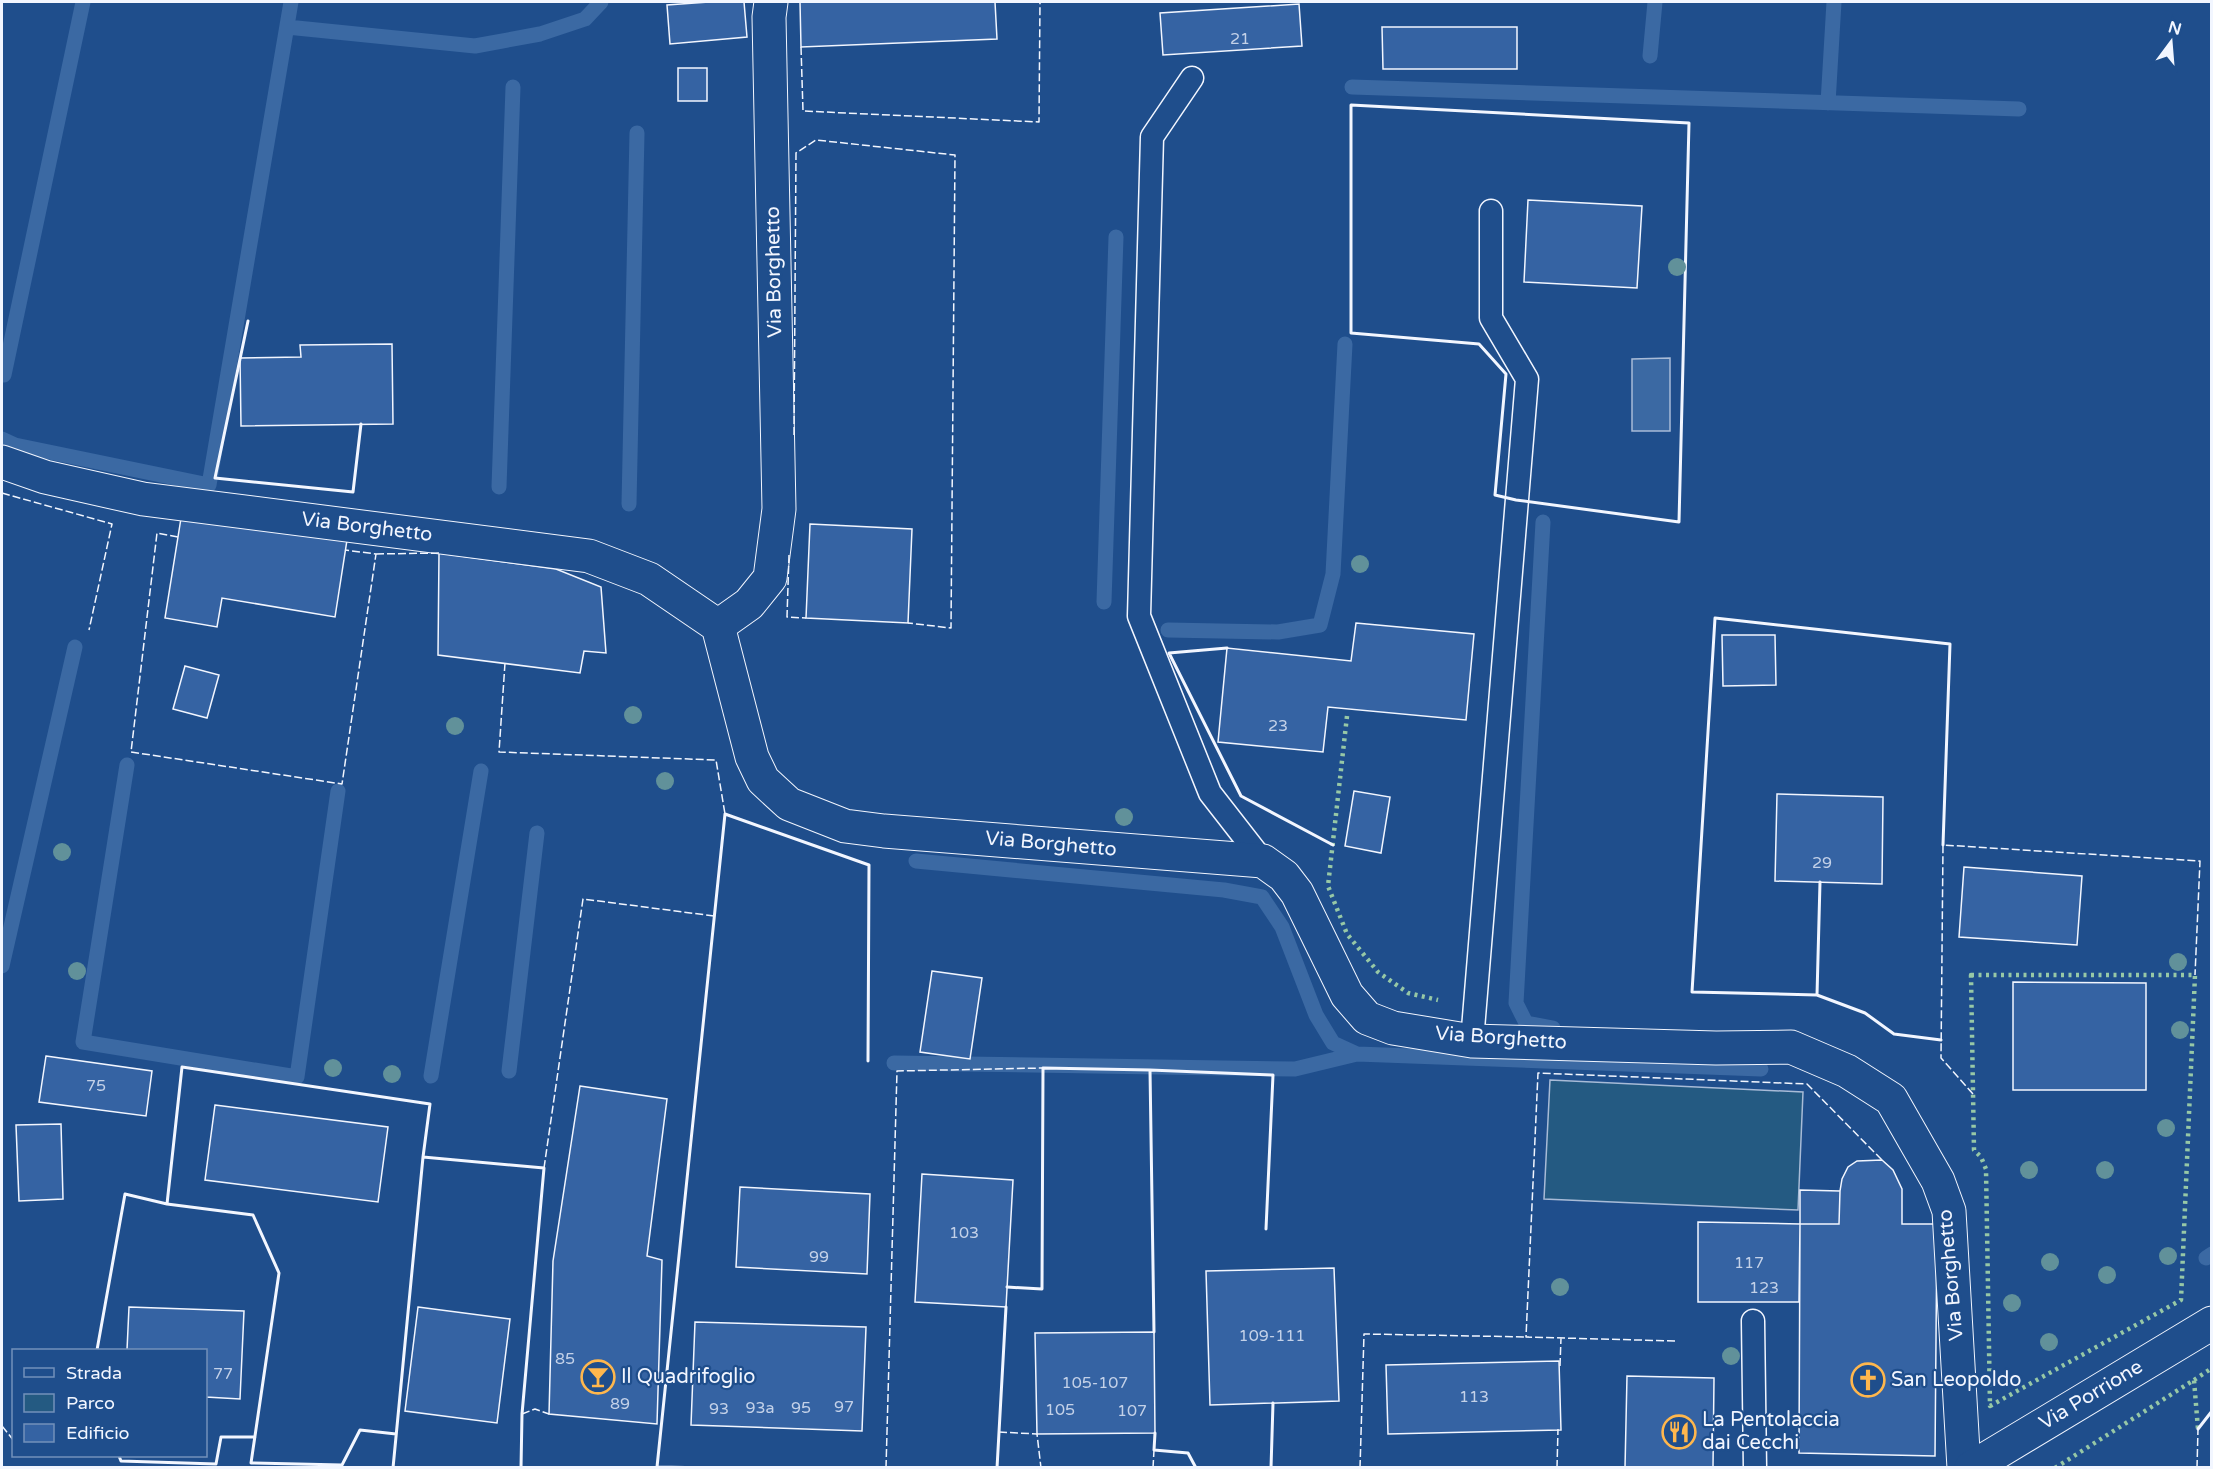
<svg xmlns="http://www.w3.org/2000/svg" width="2213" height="1469" viewBox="0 0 2213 1469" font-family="'Varela Round',sans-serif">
  <rect width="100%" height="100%" fill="#1f4e8c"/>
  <path fill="#245a82" stroke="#a8bbd7" stroke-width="1.5" d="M 1550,1080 L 1803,1092 L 1798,1210 L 1544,1199 Z"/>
  <path fill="#3b69a3" stroke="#a8bbd7" stroke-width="1.5" d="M 1670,358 L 1670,431 L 1632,431 L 1632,359 Z"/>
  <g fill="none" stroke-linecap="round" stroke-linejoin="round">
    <path stroke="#3b69a3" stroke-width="15" d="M 287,27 L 475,46 L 540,34 L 585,19 L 601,2
      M 1650,56 L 1655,2
      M 1352,87 L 2019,109
      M 1828,103 L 1834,2
      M 4,375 L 83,2
      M 2,439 L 15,445 L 209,485 L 291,2
      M 499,487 L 513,87
      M 629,504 L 637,133
      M 1543,522 L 1516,1003 L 1526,1023 L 1553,1028
      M 1104,602 L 1116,237
      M 1168,630 L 1278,632 L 1320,625 L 1333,574 L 1345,344
      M 127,765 L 83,1042 L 297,1077 L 338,791
      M 916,861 L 1224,890 L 1262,897 L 1282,927 L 1316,1015 L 1333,1043 L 1357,1054 L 1761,1069
      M 2,966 L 75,647
      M 894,1063 L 1295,1069 L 1357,1054
      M 509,1071 L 537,833
      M 431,1076 L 481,771
      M 2206,1258 L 2212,1254"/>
  </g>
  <path fill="#3563a3" stroke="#f2f6ff" stroke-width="1.5" d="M 709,2 L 744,2 L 747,37 L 670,44 L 667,5 Z
    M 800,2 L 995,2 L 997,39 L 801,47 Z
    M 1299,4 L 1302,46 L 1163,55 L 1160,13 Z
    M 1382,27 L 1517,27 L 1517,69 L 1383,69 Z
    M 678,68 L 707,68 L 707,101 L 678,101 Z
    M 1528,200 L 1642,206 L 1637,288 L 1524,282 Z
    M 392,344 L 393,424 L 241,426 L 240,358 L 301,357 L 300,345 Z
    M 182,512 L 347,540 L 335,617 L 222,598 L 217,627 L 165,618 Z
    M 810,524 L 912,529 L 908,623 L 806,618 Z
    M 439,553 L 556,569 L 601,587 L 606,653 L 584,651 L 580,673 L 438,655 Z
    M 1356,623 L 1474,634 L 1466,720 L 1328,707 L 1323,752 L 1218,742 L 1227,648 L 1351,661 Z
    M 1722,635 L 1775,635 L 1776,685 L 1723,686 Z
    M 185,666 L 219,675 L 207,718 L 173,709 Z
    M 1354,791 L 1390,797 L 1381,853 L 1345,846 Z
    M 1777,794 L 1883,797 L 1882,884 L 1775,881 Z
    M 1964,867 L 2082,876 L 2077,945 L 1959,937 Z
    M 932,971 L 982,978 L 970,1059 L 920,1052 Z
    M 2013,982 L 2146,983 L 2146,1090 L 2013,1090 Z
    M 46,1056 L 152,1071 L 146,1116 L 39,1102 Z
    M 580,1086 L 667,1099 L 647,1256 L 662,1260 L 657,1424 L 549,1414 L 553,1261 Z
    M 215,1105 L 388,1127 L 378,1202 L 205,1180 Z
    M 61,1124 L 63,1199 L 19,1201 L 16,1125 Z
    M 1882,1160 L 1893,1170 L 1902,1189 L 1902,1224 L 1937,1224 L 1935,1456 L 1799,1453 L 1800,1224 L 1839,1224 L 1840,1191 L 1842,1179 L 1848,1167 L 1857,1161 Z
    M 922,1174 L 1013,1180 L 1006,1307 L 915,1302 Z
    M 740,1187 L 870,1194 L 867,1274 L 736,1267 Z
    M 1800,1190 L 1840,1191 L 1839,1224 L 1800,1224 Z
    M 1698,1222 L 1800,1224 L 1799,1302 L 1698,1302 Z
    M 1334,1268 L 1339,1401 L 1210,1405 L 1206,1271 Z
    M 129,1307 L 244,1311 L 240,1399 L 206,1397 L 206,1350 L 127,1350 Z
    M 418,1307 L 510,1319 L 497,1423 L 405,1411 Z
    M 695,1322 L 866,1327 L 862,1431 L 691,1425 Z
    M 1154,1332 L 1155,1433 L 1037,1434 L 1035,1333 Z
    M 1559,1361 L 1561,1430 L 1388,1434 L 1386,1365 Z
    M 1627,1376 L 1714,1378 L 1713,1468 L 1625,1468 Z"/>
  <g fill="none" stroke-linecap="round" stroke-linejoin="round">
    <defs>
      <path id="lane" d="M 1192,78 L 1152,137 L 1139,616 L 1210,793 L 1263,861
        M 1472,1041 L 1527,379 L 1491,318 L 1491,211
        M 1753,1321 L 1755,1468"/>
      <path id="street" d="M 2,462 L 45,477 L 143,499 L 589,556 L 649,579 L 718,626 L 752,757 L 763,780 L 789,804 L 845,826 L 884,831 L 1263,861 L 1284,876 L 1297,893 L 1347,995 L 1367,1018 L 1393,1028 L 1472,1041 L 1716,1048 L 1791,1047 L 1847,1071 L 1891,1099 L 1938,1181 L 1949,1211 L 1964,1468
        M 718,626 L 749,604 L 770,578 L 779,509 L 769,17 L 771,2"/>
      <path id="secondary" d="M 1971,1468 L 2212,1323"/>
    </defs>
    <use href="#lane" stroke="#f2f6ff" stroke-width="25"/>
    <use href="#street" stroke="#f2f6ff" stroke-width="35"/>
    <use href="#secondary" stroke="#f2f6ff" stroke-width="35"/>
    <use href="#lane" stroke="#1f4e8c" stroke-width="22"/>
    <use href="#street" stroke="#1f4e8c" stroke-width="33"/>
    <use href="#secondary" stroke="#1f4e8c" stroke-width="33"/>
    <path stroke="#97c8a6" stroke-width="4.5" stroke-dasharray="3 4.5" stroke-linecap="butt" d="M 1347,716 L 1328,886 L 1347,934 L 1378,972 L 1408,993 L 1438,1000
      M 1971,975 L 2195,975 L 2181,1300 L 1990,1406 L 1986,1169 L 1981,1157 L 1974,1150 Z
      M 2194,1380 L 2212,1368
      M 2055,1468 L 2194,1380 L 2198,1429"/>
    <path stroke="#f2f6ff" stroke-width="1.5" stroke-dasharray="8 3" stroke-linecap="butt" d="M 801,47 L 803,111 L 1039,122 L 1040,2
      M 794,435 L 796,153 L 816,140 L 955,155 L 951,628 L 908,623
      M 2,493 L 112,524 L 89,630
      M 178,537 L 157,533 L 131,752 L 342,784 L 376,554 L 345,550
      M 376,554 L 439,553
      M 789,555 L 787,617 L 806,618
      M 505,663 L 499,752 L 716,760 L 725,814
      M 1973,1094 L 1941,1058 L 1943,845 L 2200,861 L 2195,975
      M 544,1168 L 583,899 L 714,916
      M 1559,1338 L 1561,1338 L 1560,1366
      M 1675,1341 L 1526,1337 L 1538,1073 L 1807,1084 L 1882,1160
      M 522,1414 L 535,1409 L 549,1414
      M 2,1426 L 14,1441
      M 999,1432 L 1037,1434 L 1041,1468
      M 886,1468 L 897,1071 L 1043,1068
      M 1153,1468 L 1154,1450
      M 1360,1468 L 1364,1334 L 1529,1337
      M 1557,1468 L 1558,1429
      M 2197,1468 L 2198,1429"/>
    <path stroke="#f2f6ff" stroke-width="3" d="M 1351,105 L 1689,123 L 1679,522 L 1516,500 L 1495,495 L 1506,374 L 1479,344 L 1351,333 Z
      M 248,321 L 215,478 L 353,492 L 361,424
      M 1227,648 L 1169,653 L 1241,796 L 1333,845
      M 1820,882 L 1817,995 L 1865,1013 L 1894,1034 L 1941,1040
      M 1817,995 L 1692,992 L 1715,618 L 1950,644 L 1943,845
      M 1007,1287 L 1042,1289 L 1043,1068 L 1150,1070
      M 1154,1332 L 1150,1070 L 1273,1075 L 1266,1229
      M 97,1350 L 125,1194 L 167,1204
      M 2198,1429 L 2212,1411
      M 1155,1433 L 1154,1450 L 1188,1453 L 1196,1468
      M 396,1434 L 360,1430 L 342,1465 L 251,1463 L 279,1273 L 253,1215 L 167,1204 L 182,1067 L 430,1104 L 423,1157
      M 119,1456 L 121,1461 L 216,1464 L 221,1437 L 255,1437
      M 393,1468 L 423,1157 L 544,1168 L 522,1414 L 521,1468
      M 714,1468 L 657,1467 L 725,814 L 869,865 L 868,1061
      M 997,1468 L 1006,1307
      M 1271,1468 L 1273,1403"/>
  </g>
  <g fill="#61919a">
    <circle cx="1677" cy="267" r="9"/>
    <circle cx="1360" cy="564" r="9"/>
    <circle cx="633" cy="715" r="9"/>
    <circle cx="455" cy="726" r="9"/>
    <circle cx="665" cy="781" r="9"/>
    <circle cx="1124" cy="817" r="9"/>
    <circle cx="62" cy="852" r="9"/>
    <circle cx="2178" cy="962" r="9"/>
    <circle cx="77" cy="971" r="9"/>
    <circle cx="2180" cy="1030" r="9"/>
    <circle cx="333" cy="1068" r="9"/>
    <circle cx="392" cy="1074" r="9"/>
    <circle cx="2166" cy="1128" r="9"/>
    <circle cx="2029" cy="1170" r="9"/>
    <circle cx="2105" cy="1170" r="9"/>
    <circle cx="2168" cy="1256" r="9"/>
    <circle cx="2050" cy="1262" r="9"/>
    <circle cx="2107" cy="1275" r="9"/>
    <circle cx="1560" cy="1287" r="9"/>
    <circle cx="2012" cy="1303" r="9"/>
    <circle cx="2049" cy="1342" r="9"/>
    <circle cx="1731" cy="1356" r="9"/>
  </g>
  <defs>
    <symbol id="bar-ring" viewBox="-11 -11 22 22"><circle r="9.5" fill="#1f4e8c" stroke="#ffb74d" stroke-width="1.5"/><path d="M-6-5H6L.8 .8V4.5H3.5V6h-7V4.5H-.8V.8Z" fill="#ffb74d"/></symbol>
    <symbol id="church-ring" viewBox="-11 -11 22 22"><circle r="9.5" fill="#1f4e8c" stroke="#ffb74d" stroke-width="1.5"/><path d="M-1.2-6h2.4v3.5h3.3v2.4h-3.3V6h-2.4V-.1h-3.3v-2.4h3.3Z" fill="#ffb74d"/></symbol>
    <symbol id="restaurant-ring" viewBox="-11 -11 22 22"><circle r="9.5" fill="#1f4e8c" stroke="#ffb74d" stroke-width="1.5"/><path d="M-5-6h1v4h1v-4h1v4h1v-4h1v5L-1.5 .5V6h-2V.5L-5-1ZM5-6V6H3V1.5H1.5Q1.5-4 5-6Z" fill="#ffb74d"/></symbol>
  </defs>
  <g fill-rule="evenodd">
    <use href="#bar-ring" x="579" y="1358" width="38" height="38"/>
    <use href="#church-ring" x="1849" y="1361" width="38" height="38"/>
    <use href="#restaurant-ring" x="1660" y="1413" width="38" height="38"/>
  </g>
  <g text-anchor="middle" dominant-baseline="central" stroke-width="4.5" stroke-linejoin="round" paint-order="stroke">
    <g font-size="16" fill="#c3d1e8">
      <text x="1240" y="39">21</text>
      <text x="1278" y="726">23</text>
      <text x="1822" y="863">29</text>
      <text x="96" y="1086">75</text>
      <text x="964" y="1233">103</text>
      <text x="819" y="1257">99</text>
      <text x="1749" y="1263">117</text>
      <text x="1764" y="1288">123</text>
      <text x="1272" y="1336">109-111</text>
      <text x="565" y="1359">85</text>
      <text x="223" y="1374">77</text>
      <text x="1095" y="1383">105-107</text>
      <text x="1474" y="1397">113</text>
      <text x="620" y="1404">89</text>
      <text x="844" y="1407">97</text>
      <text x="760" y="1408">93a</text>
      <text x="801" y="1408">95</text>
      <text x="719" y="1409">93</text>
      <text x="1060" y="1410">105</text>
      <text x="1132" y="1411">107</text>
    </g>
    <g font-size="20" fill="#f2f6ff" stroke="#1f4e8c">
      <text transform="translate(774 272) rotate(-91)">Via Borghetto</text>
      <text transform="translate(367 527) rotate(7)">Via Borghetto</text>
      <text transform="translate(1051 844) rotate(5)">Via Borghetto</text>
      <text transform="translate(1501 1038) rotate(4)">Via Borghetto</text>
      <text transform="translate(1951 1275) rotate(-95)">Via Borghetto</text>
      <text transform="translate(2091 1395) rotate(-31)">Via Porrione</text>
    </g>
    <g font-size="20" fill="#f2f6ff" stroke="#1f4e8c" text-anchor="start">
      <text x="621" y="1377">Il Quadrifoglio</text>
      <text x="1891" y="1380">San Leopoldo</text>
      <text x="1702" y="1420">La Pentolaccia<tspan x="1702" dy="23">dai Cecchi</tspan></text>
    </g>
  </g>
  <rect width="2213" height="1469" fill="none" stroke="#f2f6ff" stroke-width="6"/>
  <rect x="12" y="1349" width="195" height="108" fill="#1f4e8c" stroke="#7391ba" stroke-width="1.5"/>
  <rect x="24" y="1368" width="30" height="9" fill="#1f4e8c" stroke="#7391ba" stroke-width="1.5"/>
  <text x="66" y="1379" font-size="18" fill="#f2f6ff">Strada</text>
  <rect x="24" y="1394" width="30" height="18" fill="#245a82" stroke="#7391ba" stroke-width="1.5"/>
  <text x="66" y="1409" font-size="18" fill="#f2f6ff">Parco</text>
  <rect x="24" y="1424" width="30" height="18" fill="#3563a3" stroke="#7391ba" stroke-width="1.5"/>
  <text x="66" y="1439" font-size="18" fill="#f2f6ff">Edificio</text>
  <g transform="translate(2171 42) rotate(16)" stroke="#1f4e8c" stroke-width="4.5" paint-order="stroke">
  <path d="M0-4.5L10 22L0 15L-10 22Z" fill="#f2f6ff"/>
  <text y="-9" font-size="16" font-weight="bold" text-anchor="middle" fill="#f2f6ff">N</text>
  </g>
</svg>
